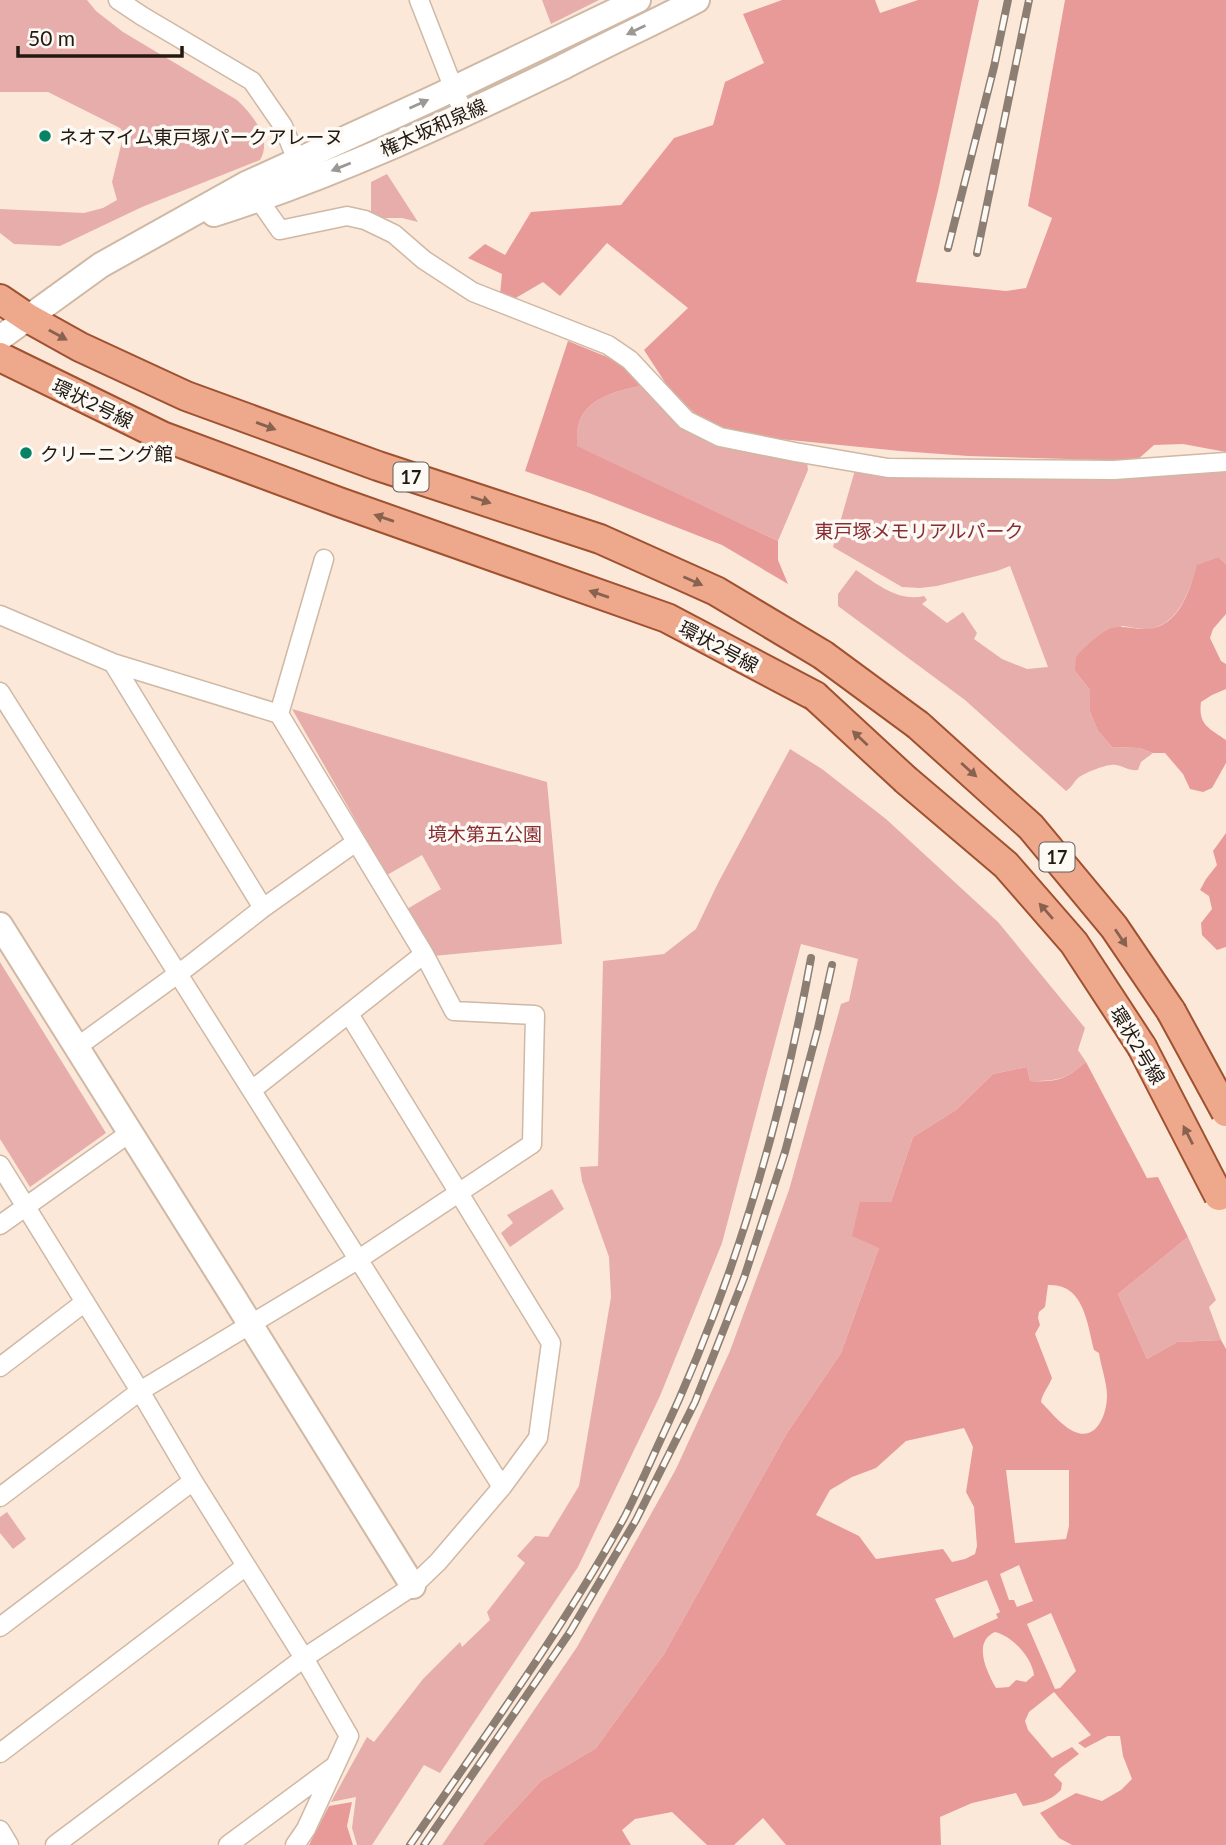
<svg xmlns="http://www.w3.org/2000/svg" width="1226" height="1845" viewBox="0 0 1226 1845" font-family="Lato,'Noto Sans JP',sans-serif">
  <rect width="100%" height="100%" fill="#fce8d8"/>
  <path fill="#e7adab" d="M 0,0 L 87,0 L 96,11 L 123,32 L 237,100 C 252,114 273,139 260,160 L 142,207 L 60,246 L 14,244 L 0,233 L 0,209 L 84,213 L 103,208 L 117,200 L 112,182 L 124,133 L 120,128 L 48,92 L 0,92 Z
    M 542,0 L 599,0 L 551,24 Z
    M 387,174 L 418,222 L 402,218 L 380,218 L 371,214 L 371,182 Z
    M 645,385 L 663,407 L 807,462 L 808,470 L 778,541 L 576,446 C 577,439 577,430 579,423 C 587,396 622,390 645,385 Z
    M 1226,467 L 1226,564 L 1218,557 L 1198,565 C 1189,590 1180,623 1150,629 C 1142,630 1131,627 1122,626 L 1075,671 L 1090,690 L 1090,712 L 1098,731 L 1112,747 L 1139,748 L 1153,753 L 1141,762 L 1138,770 C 1128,771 1124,766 1116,765 C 1108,763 1084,773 1078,778 C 1073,783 1072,787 1066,791 L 965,700 L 838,606 L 838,594 L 856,570 C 877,584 898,602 924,596 L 927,600 L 922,604 L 947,623 L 963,612 L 977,633 L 974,639 L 1002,659 L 1027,669 L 1048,667 L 1010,566 L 997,571 L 937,586 L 920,588 L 902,587 L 833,547 L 855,470 Z
    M 292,709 L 547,782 L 562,944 L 433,956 L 407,909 L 441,889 L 422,855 L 387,875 Z
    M 790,749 L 822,769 L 886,819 L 998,922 L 1085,1028 L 1078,1050 L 1086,1062 C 1065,1080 1057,1081 1030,1081 L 1027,1067 L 993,1074 L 956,1110 L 913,1137 L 891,1202 L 879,1248 L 841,1353 L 787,1433 L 664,1654 L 596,1748 L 541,1781 L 482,1845 L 442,1845 L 577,1647 L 676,1469 L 730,1351 L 789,1190 L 841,1004 L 849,1001 L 858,959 L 801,944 L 722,1243 L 660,1396 L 578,1567 L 440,1773 L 424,1765 L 372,1845 L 357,1845 L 352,1828 L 356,1797 L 331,1802 L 367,1737 L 374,1742 L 423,1679 L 460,1642 L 462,1647 L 490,1620 L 487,1612 L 525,1563 L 517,1556 L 535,1536 L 548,1537 L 579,1486 L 611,1297 L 609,1257 L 582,1181 L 580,1167 L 598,1166 L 603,961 L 664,954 L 696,929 L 718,883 Z
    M 0,962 L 106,1133 L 30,1187 L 0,1139 Z
    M 552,1189 L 564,1209 L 510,1247 L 501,1233 L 513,1223 L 507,1215 Z
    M 1188,1237 L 1216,1300 L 1209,1307 L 1221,1340 L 1177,1342 L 1147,1359 L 1118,1294 Z
    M 7,1512 L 26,1539 L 13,1549 L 0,1533 L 0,1517 Z"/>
  <path fill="#e89a99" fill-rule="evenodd" d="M 782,0 L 875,0 L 880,13 L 918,0 L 979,0 L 938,191 L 916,282 L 1006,291 L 1026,288 L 1052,218 L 1028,206 L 1065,0 L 1226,0 L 1226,452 L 1183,444 L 1154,445 L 1136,461 L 968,456 L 900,451 L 770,438 L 706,424 L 670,390 L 644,350 L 688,308 L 607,243 L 560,296 L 543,282 L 514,299 L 500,295 L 502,274 L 468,258 L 485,244 L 505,255 L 531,212 L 621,205 L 674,138 L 713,125 L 725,82 L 764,63 L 743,14 Z
    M 568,341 L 612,359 L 629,370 L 645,385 C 622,390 587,396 579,423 C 577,430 577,439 577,446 L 778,541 L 778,560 L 788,584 L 722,545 L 589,493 L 525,471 Z
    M 1218,557 L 1226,564 L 1226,614 L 1213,629 L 1210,638 L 1221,661 L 1226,664 L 1226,689 L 1212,695 L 1201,702 C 1198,725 1209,728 1226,740 L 1226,763 L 1212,788 L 1203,792 L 1190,789 L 1183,774 L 1165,753 L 1153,753 L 1139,748 L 1112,747 L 1098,731 L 1090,712 L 1090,690 L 1075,671 L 1076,657 C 1082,649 1100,633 1109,629 C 1122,624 1134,630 1147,629 C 1179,627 1190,590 1197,565 Z
    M 1226,833 L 1226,947 L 1217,950 L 1202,935 L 1201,923 L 1212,909 L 1209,896 L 1200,890 L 1206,879 L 1217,865 L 1213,851 Z
    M 1086,1062 L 1147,1178 L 1158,1177 L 1188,1237 L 1118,1294 L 1147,1359 L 1177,1342 L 1221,1340 L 1226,1349 L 1226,1845 L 1072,1845 L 1059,1838 L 1040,1813 L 1076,1793 L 1102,1801 L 1121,1790 L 1132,1779 L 1123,1756 L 1120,1736 L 1108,1736 L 1085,1748 L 1078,1743 L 1091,1735 L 1054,1692 L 1029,1712 L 1025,1721 L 1028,1730 L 1052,1758 L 1072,1747 L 1079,1754 L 1059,1769 L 1054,1775 L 1062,1783 L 1061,1790 C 1049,1802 1039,1803 1023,1806 L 1016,1793 L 972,1803 L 940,1817 L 941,1845 L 786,1845 L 763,1818 L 734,1845 L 707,1845 L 672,1812 L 635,1819 L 622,1830 L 631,1845 L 482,1845 L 541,1781 L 596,1748 L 664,1654 L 787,1433 L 841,1353 L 879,1248 L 852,1236 L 860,1202 L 891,1202 L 913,1137 L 956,1110 L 993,1074 L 1027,1067 L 1030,1081 C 1057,1082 1065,1080 1086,1062 ZM 1048,1285 C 1084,1283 1087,1323 1094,1350 L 1099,1353 C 1101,1367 1107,1382 1107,1396 C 1107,1412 1098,1439 1078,1433 C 1064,1429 1051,1412 1041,1402 C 1042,1394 1049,1386 1052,1378 L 1035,1334 L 1040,1325 L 1038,1318 L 1039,1312 L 1045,1307 ZM 964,1428 L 973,1447 L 966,1492 L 974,1507 L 977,1546 L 975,1554 L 965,1559 L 952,1562 L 943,1549 L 876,1559 L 859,1536 L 816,1515 L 830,1490 L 852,1477 L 876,1468 L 906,1441 ZM 1006,1470 L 1069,1470 L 1069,1526 L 1066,1539 L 1015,1543 ZM 1019,1565 L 1033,1601 L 1017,1607 L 1014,1600 L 1009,1600 L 1000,1574 ZM 987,1580 L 1000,1612 L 996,1614 L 998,1618 L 954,1638 L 935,1599 ZM 1051,1613 L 1076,1671 L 1060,1688 L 1055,1689 L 1027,1624 ZM 995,1632 C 1012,1636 1032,1657 1034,1675 L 1026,1682 L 1016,1680 L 1009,1687 L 996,1688 C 987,1672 972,1642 995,1632 Z
    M 352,1802 L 347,1826 L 353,1845 L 309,1845 L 329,1806 Z"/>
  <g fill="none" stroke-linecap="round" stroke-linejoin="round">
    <defs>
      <path id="street" d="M 118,0 L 142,16 L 252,81 L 283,126 L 301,170
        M 419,0 L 464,115
        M 259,200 L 280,230 L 347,216 L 365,220 L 394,234 L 424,260 L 473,292 L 608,345 L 630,360 L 686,420 L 720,437 L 795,452 L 888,468 L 1114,470 L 1226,462
        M 0,615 L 113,663 L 279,714
        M 113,663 L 263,908
        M 0,692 L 502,1487
        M 77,1047 L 190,965 L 263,908 L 356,842
        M 252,1090 L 424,954 L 279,714 L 324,559
        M 0,1165 L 140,1391 L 193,1481 L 304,1658 L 349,1736 L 306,1829 L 295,1845
        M 0,1225 L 131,1132
        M 0,1367 L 85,1302
        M 0,1497 L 140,1391 L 359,1259 L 532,1144 L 535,1015 L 454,1011 L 424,954
        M 0,1627 L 193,1481
        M 0,1753 L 246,1566
        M 0,1830 L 9,1845
        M 55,1845 L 304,1658 L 413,1586 L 438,1562 L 502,1487 L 538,1438 L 551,1343 L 349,1014
        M 228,1845 L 332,1768"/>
      <path id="secondary" d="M 214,214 C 334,176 450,122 563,67 C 607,44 653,23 697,0
        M 0,338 L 101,265 L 246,184 L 436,97 L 638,0
        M 0,925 C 139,1145 276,1365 413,1586"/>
      <path id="primary" d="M 0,299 L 28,318 L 80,347 L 186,396 L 378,466 L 600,539 L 716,591 L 823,655
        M 0,357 L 162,436 L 339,502 L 667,618 L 815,696
        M 918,725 L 1031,827 L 1114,927 L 1171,1011
        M 906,780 L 1006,865 L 1074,943 L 1142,1047"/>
    </defs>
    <use href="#street" stroke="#cfb8a4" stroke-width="21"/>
    <use href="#secondary" stroke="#cfb8a4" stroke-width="28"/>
    <use href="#primary" stroke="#9f5130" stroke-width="32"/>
    <use href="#street" stroke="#fff" stroke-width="18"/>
    <use href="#secondary" stroke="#fff" stroke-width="24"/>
    <use href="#primary" stroke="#eea98c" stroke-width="28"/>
    <defs>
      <path id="rail" d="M 948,248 L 994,67 L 1008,0
        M 977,253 L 1029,0
        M 410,1845 C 484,1737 561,1632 624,1518 C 637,1493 648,1467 660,1441 C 732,1289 781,1124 811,958
        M 424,1845 L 570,1632 L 636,1520 L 695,1402 L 744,1278 L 785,1152 L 818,1028 L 832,965"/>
    </defs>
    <use href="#rail" stroke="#8c7e72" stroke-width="8"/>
    <use href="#rail" stroke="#fdf9f4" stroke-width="5" stroke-dasharray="16" stroke-linecap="butt"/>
    <defs>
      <path id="primary-bridge" d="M 823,655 L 918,725
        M 815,696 L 906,780
        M 1171,1011 L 1226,1112
        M 1142,1047 L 1219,1196"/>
    </defs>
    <use href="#primary-bridge" stroke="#9f5130" stroke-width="32" stroke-linecap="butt"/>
    <use href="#primary-bridge" stroke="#eea98c" stroke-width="28"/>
  </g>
  <defs><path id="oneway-solid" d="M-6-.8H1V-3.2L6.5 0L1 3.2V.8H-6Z" transform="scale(1.75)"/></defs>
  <g fill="#9c9894">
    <use href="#oneway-solid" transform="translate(636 30) rotate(154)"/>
    <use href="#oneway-solid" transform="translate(419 104) rotate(-24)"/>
    <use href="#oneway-solid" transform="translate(341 167) rotate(158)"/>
  </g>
  <g fill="#88614f">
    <use href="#oneway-solid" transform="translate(58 335) rotate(29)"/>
    <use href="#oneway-solid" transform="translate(266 426) rotate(20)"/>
    <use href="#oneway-solid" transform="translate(481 500) rotate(18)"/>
    <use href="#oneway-solid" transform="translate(384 518) rotate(-161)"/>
    <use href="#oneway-solid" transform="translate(693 581) rotate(24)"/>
    <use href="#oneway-solid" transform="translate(599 594) rotate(-161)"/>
    <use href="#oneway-solid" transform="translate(860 738) rotate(-137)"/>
    <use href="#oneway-solid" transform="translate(969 770) rotate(42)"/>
    <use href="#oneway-solid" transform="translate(1046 911) rotate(-131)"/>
    <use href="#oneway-solid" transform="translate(1121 938) rotate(56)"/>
    <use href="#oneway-solid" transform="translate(1188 1135) rotate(-117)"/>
  </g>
  <g fill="#058364" stroke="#fdf9f4" stroke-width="2.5">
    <circle cx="45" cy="136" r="7"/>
    <circle cx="26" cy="453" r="7"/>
  </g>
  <g text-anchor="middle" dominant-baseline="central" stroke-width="7" stroke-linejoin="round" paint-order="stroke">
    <g fill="#fdf9f4" stroke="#645c56" stroke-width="2">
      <rect x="393.5" y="462.5" width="35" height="29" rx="5"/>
      <rect x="1039.5" y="842.5" width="35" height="29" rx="5"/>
    </g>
    <g font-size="18" font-weight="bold" fill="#221912">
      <text x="411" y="477">17</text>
      <text x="1057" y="857">17</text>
    </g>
    <g font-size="19" fill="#221912" stroke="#fdf9f4">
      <text transform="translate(433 127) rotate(-24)">権太坂和泉線</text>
      <text transform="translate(93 403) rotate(26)">環状2号線</text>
      <text transform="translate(719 646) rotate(28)">環状2号線</text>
      <text transform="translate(1138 1045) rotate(59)">環状2号線</text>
    </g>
    <g font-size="19" fill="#221912" stroke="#fdf9f4" text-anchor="start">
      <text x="59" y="136">ネオマイム東戸塚パークアレーヌ</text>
      <text x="40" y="453">クリーニング館</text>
    </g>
    <g font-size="19" fill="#882e33" stroke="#fdf9f4">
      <text x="919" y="530">東戸塚メモリアルパーク</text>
      <text x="485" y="833">境木第五公園</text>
    </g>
  </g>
  <path d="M18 46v10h164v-10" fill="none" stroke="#221912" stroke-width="3.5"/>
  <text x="28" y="46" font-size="21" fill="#221912" stroke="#fdf9f4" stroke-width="5" paint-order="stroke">50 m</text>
</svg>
